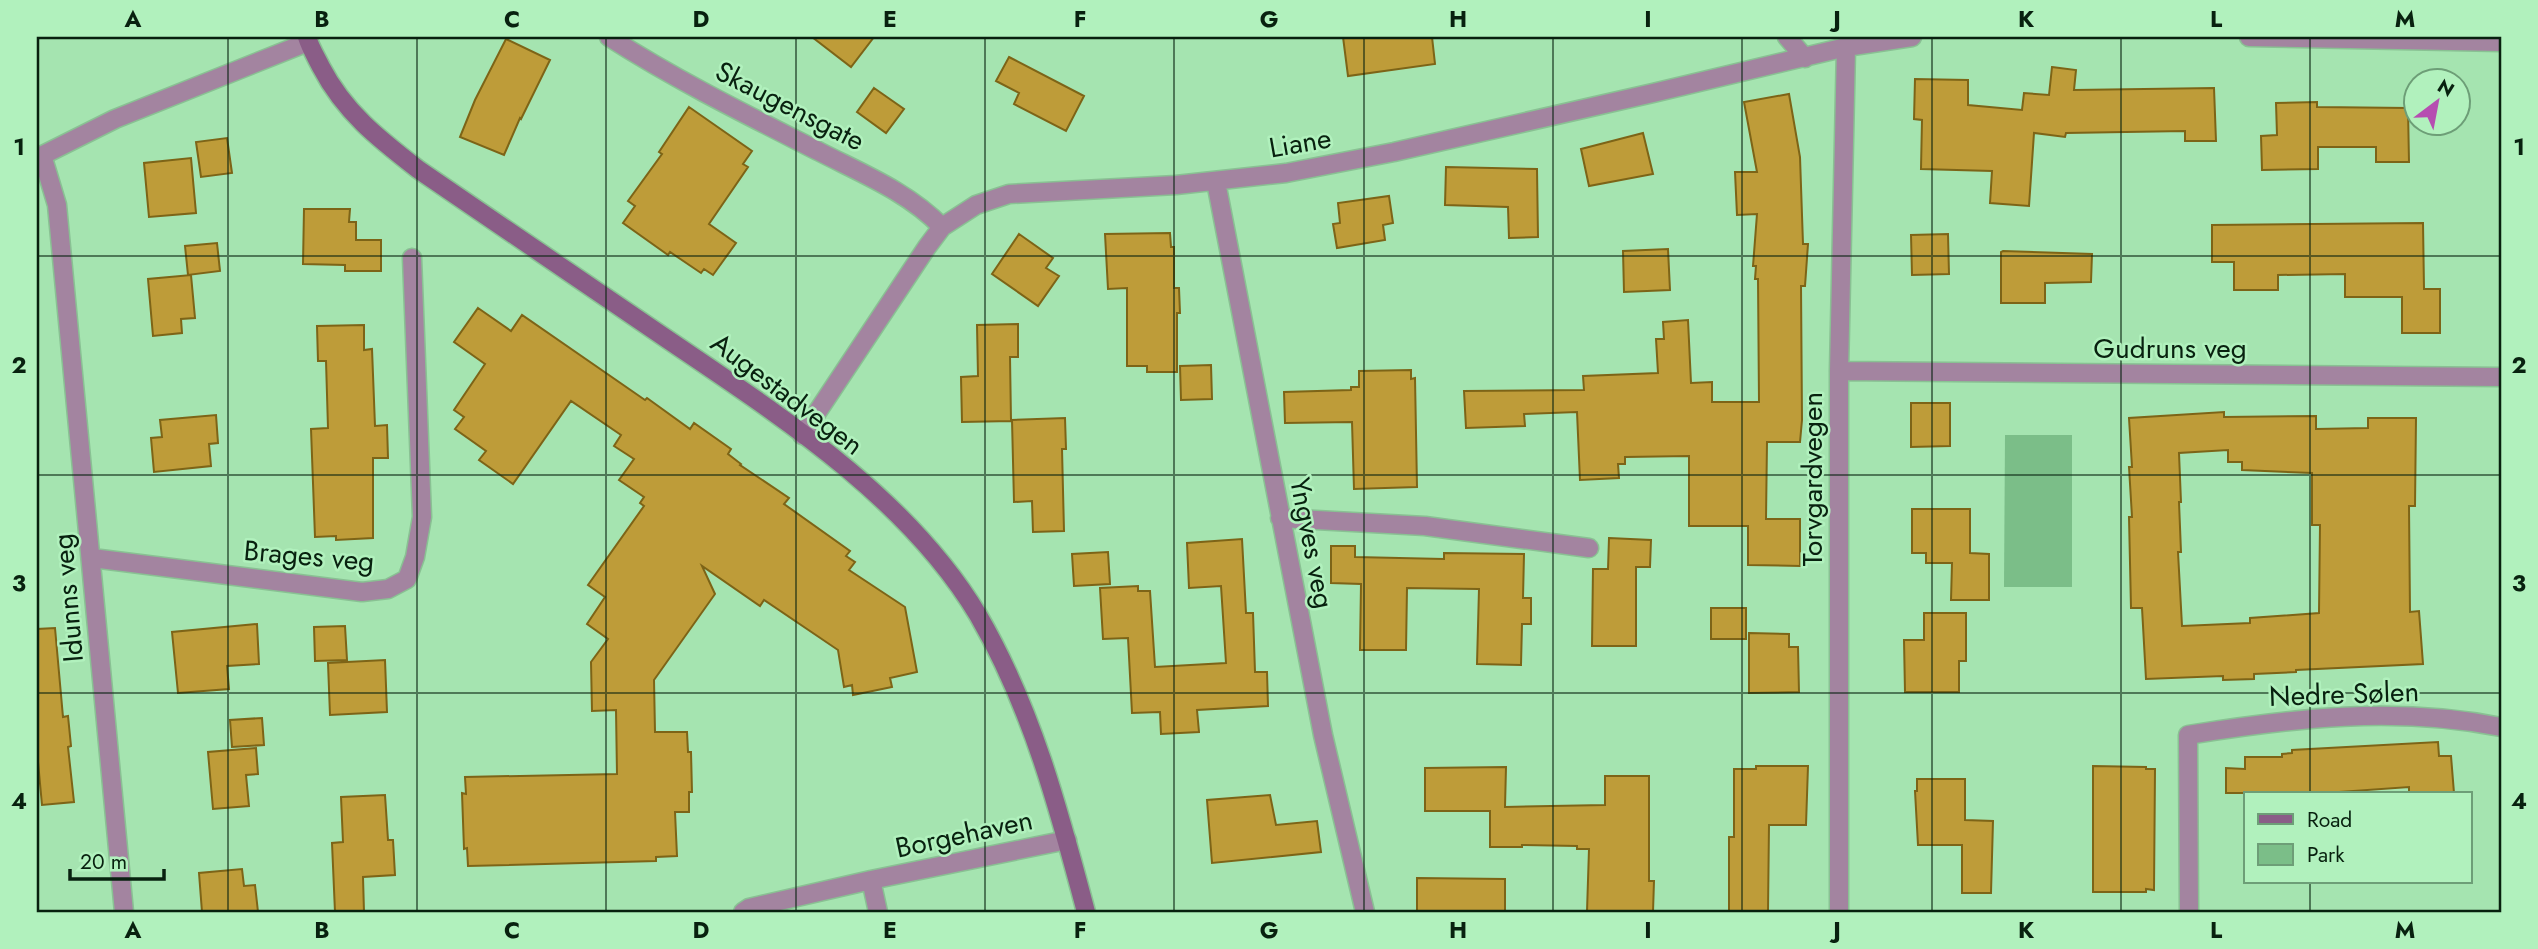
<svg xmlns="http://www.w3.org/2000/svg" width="2538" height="949" viewBox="0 0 2538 949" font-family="Jost,sans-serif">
  <rect width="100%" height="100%" fill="#a5e4b0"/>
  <path fill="#7bbe88" d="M 2005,435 L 2072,435 L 2072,587 L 2004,587 Z"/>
  <path fill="#be9c39" stroke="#7d6417" stroke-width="2" fill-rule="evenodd" d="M 812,37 L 874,37 L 851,67 Z
    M 1343,37 L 1432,37 L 1435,64 L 1348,76 Z
    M 506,39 L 550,60 L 521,119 L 520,118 L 504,155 L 460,137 L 475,100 Z
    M 1009,57 L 1084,96 L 1066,131 L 1014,104 L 1019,93 L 996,81 Z
    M 2052,67 L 2076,70 L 2074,90 L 2214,88 L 2216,141 L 2185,141 L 2185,131 L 2066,133 L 2065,137 L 2034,133 L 2029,206 L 1990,203 L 1992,171 L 1921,169 L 1922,120 L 1914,119 L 1915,79 L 1968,80 L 1968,105 L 2022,110 L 2024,93 L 2049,95 Z
    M 874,88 L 904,109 L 886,133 L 857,112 Z
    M 1789,94 L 1800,157 L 1803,244 L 1808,244 L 1805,286 L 1801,286 L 1802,420 L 1800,442 L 1767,442 L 1766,519 L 1800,519 L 1800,566 L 1748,565 L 1748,526 L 1689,526 L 1689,456 L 1625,457 L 1625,464 L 1618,464 L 1619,478 L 1580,480 L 1577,412 L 1524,414 L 1525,426 L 1466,428 L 1464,391 L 1584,390 L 1583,376 L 1658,373 L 1656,339 L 1664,339 L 1663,322 L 1688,320 L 1691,383 L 1712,382 L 1712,402 L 1759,402 L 1758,279 L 1755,279 L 1756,266 L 1753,266 L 1757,214 L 1737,215 L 1735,172 L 1757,172 L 1744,102 Z
    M 2317,102 L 2317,107 L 2408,108 L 2409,162 L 2376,162 L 2376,147 L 2318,147 L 2318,169 L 2262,170 L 2261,136 L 2277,135 L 2276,103 Z
    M 689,107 L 752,151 L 743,164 L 748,167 L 709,224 L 736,243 L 713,275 L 704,269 L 701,273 L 670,252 L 668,255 L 623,223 L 635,206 L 628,201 L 662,154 L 659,152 Z
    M 1643,133 L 1653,174 L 1589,186 L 1581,149 Z
    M 227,138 L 232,173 L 201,177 L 196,142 Z
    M 191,158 L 196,213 L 149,217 L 144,163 Z
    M 1446,167 L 1537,169 L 1538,237 L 1509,238 L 1508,207 L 1445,205 Z
    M 1389,196 L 1393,223 L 1383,225 L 1385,240 L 1337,248 L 1333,224 L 1340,223 L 1338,203 Z
    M 304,209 L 350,209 L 349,222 L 356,222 L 356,240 L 381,240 L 381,271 L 345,271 L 345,265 L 303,264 Z
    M 2423,223 L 2424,289 L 2440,289 L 2440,333 L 2402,333 L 2402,297 L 2345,297 L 2345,274 L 2278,275 L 2278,290 L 2234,290 L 2234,262 L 2212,262 L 2212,225 Z
    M 1170,233 L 1171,247 L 1174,247 L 1174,288 L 1179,288 L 1180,313 L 1177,313 L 1177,372 L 1147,372 L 1147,366 L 1127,366 L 1127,288 L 1108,289 L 1105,234 Z
    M 1019,234 L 1053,258 L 1046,268 L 1059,276 L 1038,306 L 992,274 Z
    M 1948,234 L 1949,274 L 1912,275 L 1911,235 Z
    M 217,243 L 220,271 L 188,275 L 185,246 Z
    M 1668,249 L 1670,290 L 1624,292 L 1623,251 Z
    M 2003,251 L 2092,254 L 2091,282 L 2045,283 L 2045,303 L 2001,303 L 2001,252 Z
    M 191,275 L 195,318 L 181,319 L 182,333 L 153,336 L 148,279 Z
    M 478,308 L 511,331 L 522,315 L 645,400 L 647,398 L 690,429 L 694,423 L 731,449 L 728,454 L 741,464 L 740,465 L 789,498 L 784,504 L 850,551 L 846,556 L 855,562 L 849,570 L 905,607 L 917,672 L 890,678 L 892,687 L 853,695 L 852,685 L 844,687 L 838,650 L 764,600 L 760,606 L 702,566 L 715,594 L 654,680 L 655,732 L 687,732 L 688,752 L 691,752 L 692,792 L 689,792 L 689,812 L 675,812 L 677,856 L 656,857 L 656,861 L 468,866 L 467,848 L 464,849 L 462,793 L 466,794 L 465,777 L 617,774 L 616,710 L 592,711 L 591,662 L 608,639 L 587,624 L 605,597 L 588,585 L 644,506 L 640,503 L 644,497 L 619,480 L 634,459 L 614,446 L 621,435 L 571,401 L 513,484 L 479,460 L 486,451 L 455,429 L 464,417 L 454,410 L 485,364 L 454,342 Z
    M 1018,324 L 1018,357 L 1010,357 L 1011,421 L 962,422 L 961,377 L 978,376 L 977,325 Z
    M 364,325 L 364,350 L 372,349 L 375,426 L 387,425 L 388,458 L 373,458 L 373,538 L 336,540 L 336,536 L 315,537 L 311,429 L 328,428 L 326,361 L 318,361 L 317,326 Z
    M 1211,365 L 1212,399 L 1181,400 L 1180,366 Z
    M 1411,370 L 1411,379 L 1415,378 L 1417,487 L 1354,489 L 1352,422 L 1285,423 L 1284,392 L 1351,390 L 1351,387 L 1359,387 L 1359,371 Z
    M 1911,403 L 1950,403 L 1950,446 L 1911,447 Z
    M 2224,412 L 2224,417 L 2316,416 L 2316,429 L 2368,428 L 2368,418 L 2416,418 L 2415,506 L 2409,506 L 2410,612 L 2419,611 L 2423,664 L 2296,670 L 2296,672 L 2254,674 L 2254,679 L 2223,680 L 2223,676 L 2146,679 L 2142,608 L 2131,608 L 2129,517 L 2132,517 L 2129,467 L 2132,467 L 2129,418 ZM 2228,450 L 2228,462 L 2242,462 L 2242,470 L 2312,473 L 2312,525 L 2320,525 L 2319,613 L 2250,618 L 2250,623 L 2182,626 L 2178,552 L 2181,552 L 2179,502 L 2181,502 L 2179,453 Z
    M 216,415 L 218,443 L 209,444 L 211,466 L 154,472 L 151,438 L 162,437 L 160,420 Z
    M 1065,418 L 1066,449 L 1062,449 L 1064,531 L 1033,532 L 1032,501 L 1014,502 L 1012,420 Z
    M 1912,509 L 1970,509 L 1970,553 L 1989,554 L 1989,600 L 1951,600 L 1952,563 L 1926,563 L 1926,553 L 1912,553 Z
    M 1609,538 L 1651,540 L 1650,567 L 1636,567 L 1636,646 L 1592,646 L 1593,569 L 1608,569 Z
    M 1242,539 L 1246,613 L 1253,613 L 1255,672 L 1267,672 L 1268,706 L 1197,710 L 1199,732 L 1161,734 L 1160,712 L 1132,713 L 1128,638 L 1103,639 L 1100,588 L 1138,586 L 1138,591 L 1150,591 L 1155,667 L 1226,663 L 1221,586 L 1189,588 L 1187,543 Z
    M 1331,546 L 1355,546 L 1355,557 L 1444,559 L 1444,553 L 1524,554 L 1523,598 L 1531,598 L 1531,624 L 1522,624 L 1521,665 L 1477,664 L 1479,589 L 1407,588 L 1406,650 L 1360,650 L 1361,584 L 1331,583 Z
    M 1108,552 L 1110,584 L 1074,586 L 1072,554 Z
    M 1711,608 L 1746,608 L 1746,639 L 1711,639 Z
    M 1924,613 L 1966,613 L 1966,661 L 1959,661 L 1959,692 L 1905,692 L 1904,640 L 1924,640 Z
    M 257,624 L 259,664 L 227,666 L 229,689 L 178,693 L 172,632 Z
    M 345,626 L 347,660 L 315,661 L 314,627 Z
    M 55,628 L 63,717 L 68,716 L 71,746 L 68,747 L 74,802 L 42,805 L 37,751 L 37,629 Z
    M 1749,633 L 1789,634 L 1789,647 L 1798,647 L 1799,692 L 1749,693 Z
    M 385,660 L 387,712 L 330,715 L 328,663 Z
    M 262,718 L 264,745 L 232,747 L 230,720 Z
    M 2438,742 L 2439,756 L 2451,756 L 2454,793 L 2409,793 L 2409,787 L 2325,793 L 2226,793 L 2226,768 L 2245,769 L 2245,757 L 2282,757 L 2282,754 L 2292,753 L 2292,750 Z
    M 256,748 L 258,774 L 246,775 L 249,806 L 213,809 L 208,752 Z
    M 1756,766 L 1808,766 L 1806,825 L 1769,825 L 1768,912 L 1729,912 L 1729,837 L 1734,837 L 1734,769 L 1756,769 Z
    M 2093,766 L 2146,767 L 2146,769 L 2155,769 L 2154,890 L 2146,889 L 2146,892 L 2093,892 Z
    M 1506,767 L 1505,807 L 1605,805 L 1605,776 L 1649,776 L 1649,881 L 1654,881 L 1653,912 L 1587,912 L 1589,849 L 1577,849 L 1577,846 L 1522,845 L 1522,847 L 1490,847 L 1490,811 L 1425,811 L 1425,768 Z
    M 1917,779 L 1965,779 L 1965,820 L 1993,821 L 1991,893 L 1962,893 L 1962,845 L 1918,845 L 1915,791 L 1917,791 Z
    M 385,795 L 388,840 L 393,840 L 395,875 L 363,877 L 364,912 L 335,912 L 332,843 L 343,842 L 341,797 Z
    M 1270,795 L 1276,825 L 1317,821 L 1321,852 L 1212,863 L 1207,800 Z
    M 242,869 L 244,886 L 255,885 L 258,912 L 202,912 L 199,873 Z
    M 1417,878 L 1505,879 L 1505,912 L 1417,911 Z"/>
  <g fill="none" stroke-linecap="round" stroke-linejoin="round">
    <defs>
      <path id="minor" d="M 609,37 C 676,80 749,116 820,152 C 863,174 908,192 942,227
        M 1787,37 L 1805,58
        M 2249,37 L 2501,42
        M 42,155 L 57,205 L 124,912
        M 37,158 L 115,119 L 308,42
        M 1216,182 L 1323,735 L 1365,912
        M 1839,371 L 2501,377
        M 802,435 L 927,247 L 942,227 L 976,205 L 1009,194 L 1176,185 L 1286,173 L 1394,152 L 1653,93 L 1846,47 L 1912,37
        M 1280,518 L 1425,526 L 1589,548
        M 92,558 L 362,592 L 388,589 L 407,579 L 415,557 L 422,517 L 412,258
        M 871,880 L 878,912
        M 743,912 L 749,908 L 871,880 L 1067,840
        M 1839,912 L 1839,371 L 1846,47
        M 2189,912 L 2188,735 C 2294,718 2395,706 2501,727"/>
      <path id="secondary" d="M 307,37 C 310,47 316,57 321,67 C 345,113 379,139 419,170 C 501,226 582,281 664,337 C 776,413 907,496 978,615 C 1032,708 1059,810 1086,912"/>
    </defs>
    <use href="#minor" stroke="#89c193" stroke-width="21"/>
    <use href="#secondary" stroke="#89c193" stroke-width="21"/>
    <use href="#minor" stroke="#a384a0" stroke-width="18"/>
    <use href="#secondary" stroke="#8a5d87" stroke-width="18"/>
  </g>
  <path fill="none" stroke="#08210f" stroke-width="2" stroke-opacity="0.55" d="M 228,37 L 228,912M 417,37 L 417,912M 606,37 L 606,912M 796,37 L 796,912M 985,37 L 985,912M 1174,37 L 1174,912M 1364,37 L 1364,912M 1553,37 L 1553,912M 1742,37 L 1742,912M 1932,37 L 1932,912M 2121,37 L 2121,912M 2310,37 L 2310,793M 37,256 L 2501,256M 37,475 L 2501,475M 37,693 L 2501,693M 2310,881 L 2310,912"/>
  <g text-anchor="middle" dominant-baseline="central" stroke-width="5" stroke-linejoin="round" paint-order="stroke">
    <g font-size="28" fill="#08210f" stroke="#b1f1bd">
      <text transform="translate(790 106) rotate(27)">Skaugensgate</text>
      <text transform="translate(1300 143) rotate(-10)">Liane</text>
      <text x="2170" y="348">Gudruns veg</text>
      <text transform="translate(787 394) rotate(37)">Augestadvegen</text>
      <text transform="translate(1812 479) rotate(-90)">Torvgardvegen</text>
      <text transform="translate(1312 543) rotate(79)">Yngves veg</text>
      <text transform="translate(309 556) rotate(5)">Brages veg</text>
      <text transform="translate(68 598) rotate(-95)">Idunns veg</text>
      <text transform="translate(2344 694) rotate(-2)">Nedre Sølen</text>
      <text transform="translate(964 834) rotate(-12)">Borgehaven</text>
    </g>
  </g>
  <rect width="2538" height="949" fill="none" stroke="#b1f1bd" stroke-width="77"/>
  <rect x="2244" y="792" width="228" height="91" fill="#b1f1bd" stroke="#6d9e77" stroke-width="2"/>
  <rect x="2258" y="814" width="35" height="10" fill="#8a5d87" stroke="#6d9e77" stroke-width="2"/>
  <text x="2307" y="827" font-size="21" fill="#08210f">Road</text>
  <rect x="2258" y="844" width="35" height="21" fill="#7bbe88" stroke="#6d9e77" stroke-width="2"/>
  <text x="2307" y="862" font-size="21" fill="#08210f">Park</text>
  <g transform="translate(2437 102) rotate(32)"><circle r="33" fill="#b1f1bd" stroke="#6d9e77" stroke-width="2"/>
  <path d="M0-5L12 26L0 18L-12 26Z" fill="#b64eb1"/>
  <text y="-10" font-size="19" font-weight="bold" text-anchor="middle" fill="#08210f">N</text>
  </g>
  <path d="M70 869v10h94v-10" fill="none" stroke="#08210f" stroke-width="3.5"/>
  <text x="80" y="869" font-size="21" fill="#08210f" stroke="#b1f1bd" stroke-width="5" paint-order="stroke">20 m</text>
  <rect x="38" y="38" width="2462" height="873" fill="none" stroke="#08210f" stroke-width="2.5"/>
  <g font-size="23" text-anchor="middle" font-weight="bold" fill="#08210f">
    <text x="133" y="27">A</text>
    <text x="322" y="27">B</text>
    <text x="512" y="27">C</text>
    <text x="701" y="27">D</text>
    <text x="890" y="27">E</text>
    <text x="1080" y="27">F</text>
    <text x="1269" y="27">G</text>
    <text x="1458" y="27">H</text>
    <text x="1648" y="27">I</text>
    <text x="1837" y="27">J</text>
    <text x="2026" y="27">K</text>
    <text x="2216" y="27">L</text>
    <text x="2405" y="27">M</text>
    <text x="19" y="155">1</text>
    <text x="2519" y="155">1</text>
    <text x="19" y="373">2</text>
    <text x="2519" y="373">2</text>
    <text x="19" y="591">3</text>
    <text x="2519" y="591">3</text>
    <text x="19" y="809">4</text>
    <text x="2519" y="809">4</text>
    <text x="133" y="938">A</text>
    <text x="322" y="938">B</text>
    <text x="512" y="938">C</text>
    <text x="701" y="938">D</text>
    <text x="890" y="938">E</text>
    <text x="1080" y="938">F</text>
    <text x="1269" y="938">G</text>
    <text x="1458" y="938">H</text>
    <text x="1648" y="938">I</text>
    <text x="1837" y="938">J</text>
    <text x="2026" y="938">K</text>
    <text x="2216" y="938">L</text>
    <text x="2405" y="938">M</text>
  </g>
</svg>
